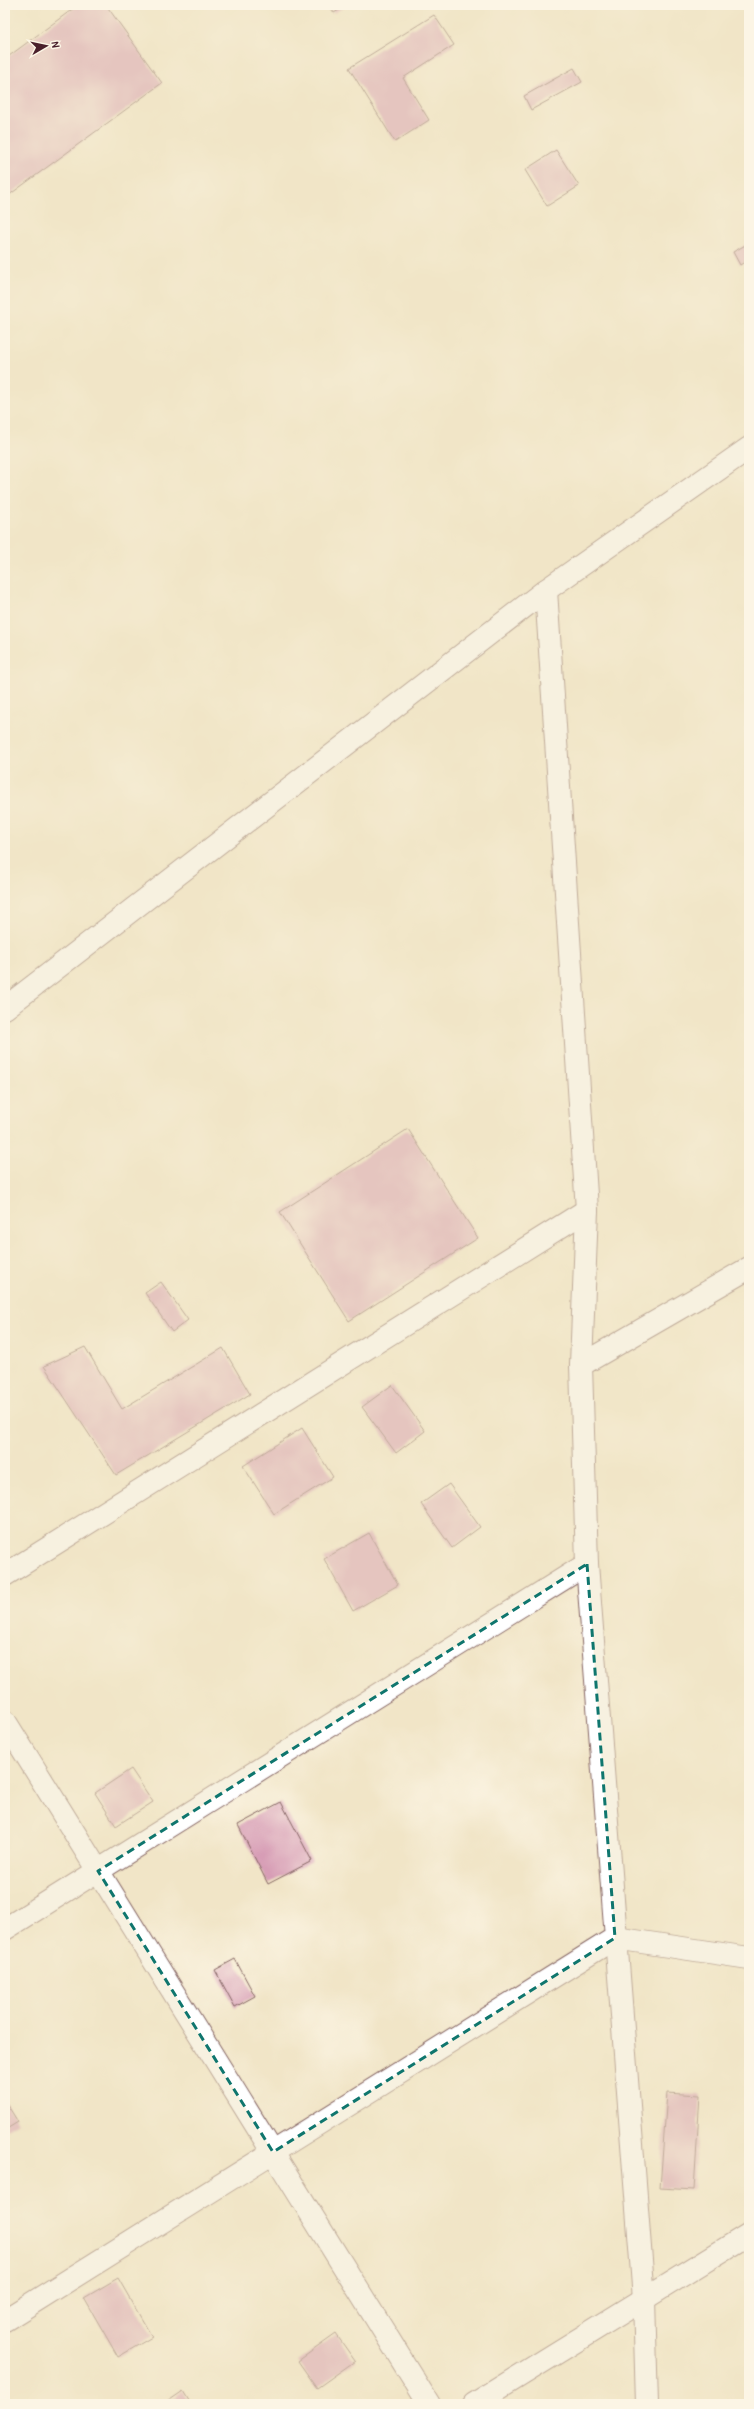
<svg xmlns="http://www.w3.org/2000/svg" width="754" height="2409" viewBox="0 0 754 2409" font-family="'Patrick Hand',sans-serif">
  <rect width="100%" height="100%" fill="#fcf5e5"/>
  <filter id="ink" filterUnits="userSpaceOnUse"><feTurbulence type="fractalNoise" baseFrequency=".025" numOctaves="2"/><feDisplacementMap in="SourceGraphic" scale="8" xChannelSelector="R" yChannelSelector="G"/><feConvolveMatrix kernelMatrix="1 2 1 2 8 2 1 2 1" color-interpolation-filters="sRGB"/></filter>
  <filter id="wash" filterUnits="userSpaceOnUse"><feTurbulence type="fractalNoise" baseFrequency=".012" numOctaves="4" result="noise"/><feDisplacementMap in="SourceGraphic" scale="16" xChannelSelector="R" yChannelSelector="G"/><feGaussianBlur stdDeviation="0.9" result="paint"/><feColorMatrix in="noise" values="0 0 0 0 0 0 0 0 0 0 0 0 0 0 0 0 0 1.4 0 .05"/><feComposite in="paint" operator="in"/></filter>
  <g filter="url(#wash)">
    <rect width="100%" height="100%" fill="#f1e5c7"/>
    <g id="blocks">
      <path fill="#d79db6" d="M 78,5 L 106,5 L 162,83 L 5,198 L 5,59 Z
        M 329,5 L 347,5 L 334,13 Z
        M 434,15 L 454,45 L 403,78 L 429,120 L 395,142 L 349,68 Z
        M 574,68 L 582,82 L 531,110 L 524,96 Z
        M 556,150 L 579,186 L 547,206 L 525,170 Z
        M 749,243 L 749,259 L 740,265 L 733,252 Z
        M 408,1129 L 478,1238 L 349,1321 L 280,1212 Z
        M 161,1282 L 188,1320 L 172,1332 L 145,1293 Z
        M 85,1347 L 122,1409 L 223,1348 L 250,1394 L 116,1475 L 44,1366 Z
        M 392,1385 L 425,1431 L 396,1453 L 362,1407 Z
        M 302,1428 L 333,1477 L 274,1514 L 243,1466 Z
        M 449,1484 L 480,1527 L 452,1548 L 421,1504 Z
        M 369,1533 L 398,1585 L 353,1611 L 324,1559 Z
        M 131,1769 L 153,1802 L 116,1826 L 95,1793 Z
        M 281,1802 L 312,1861 L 268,1884 L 238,1825 Z
        M 235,1959 L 255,1996 L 235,2007 L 215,1970 Z
        M 667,2093 L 700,2095 L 694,2190 L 660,2188 Z
        M 5,2101 L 18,2122 L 5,2130 Z
        M 118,2278 L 152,2337 L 118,2357 L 84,2298 Z
        M 336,2334 L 355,2361 L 317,2388 L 298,2361 Z
        M 183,2391 L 191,2404 L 164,2404 Z"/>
    </g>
  </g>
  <g filter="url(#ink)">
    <use href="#blocks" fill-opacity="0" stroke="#846462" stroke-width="1"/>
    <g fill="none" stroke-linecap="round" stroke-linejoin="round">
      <defs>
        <path id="minor" d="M 581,1365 L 749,1268
          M 5,1575 L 587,1210
          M 5,1721 L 429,2404
          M 5,1929 L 587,1564
          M 5,2320 L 615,1938 L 749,1958
          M 474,2404 L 749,2234"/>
        <path id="tertiary" d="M 546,590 L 587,1210 L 581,1365 L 587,1564 L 644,2299 L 647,2404"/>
        <path id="primary" d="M 5,1008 L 546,590 L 749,448"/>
      </defs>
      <use href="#minor" stroke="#846462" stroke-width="24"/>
      <use href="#tertiary" stroke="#846462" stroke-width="24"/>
      <use href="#primary" stroke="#846462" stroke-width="24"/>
      <use href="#minor" stroke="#fff" stroke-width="22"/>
      <use href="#tertiary" stroke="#fff" stroke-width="22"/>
      <use href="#primary" stroke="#fff" stroke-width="22"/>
    </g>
  </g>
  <path d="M0 0H754V2409H0ZM 587,1564 L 615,1938 L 273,2152 L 98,1871 Z" fill="#f1e5c7" fill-opacity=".55" fill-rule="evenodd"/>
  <path fill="none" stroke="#0f766e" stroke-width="3" stroke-dasharray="8 5" stroke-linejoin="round" d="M 587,1564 L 615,1938 L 273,2152 L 98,1871 Z"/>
  <rect width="754" height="2409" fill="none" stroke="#fcf5e5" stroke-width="20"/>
  <g transform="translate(46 46) rotate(81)" stroke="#fcf5e5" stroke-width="3" paint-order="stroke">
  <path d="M0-3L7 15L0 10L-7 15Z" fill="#4a1f2b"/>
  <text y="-6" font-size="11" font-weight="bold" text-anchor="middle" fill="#4a1f2b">N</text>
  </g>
</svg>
